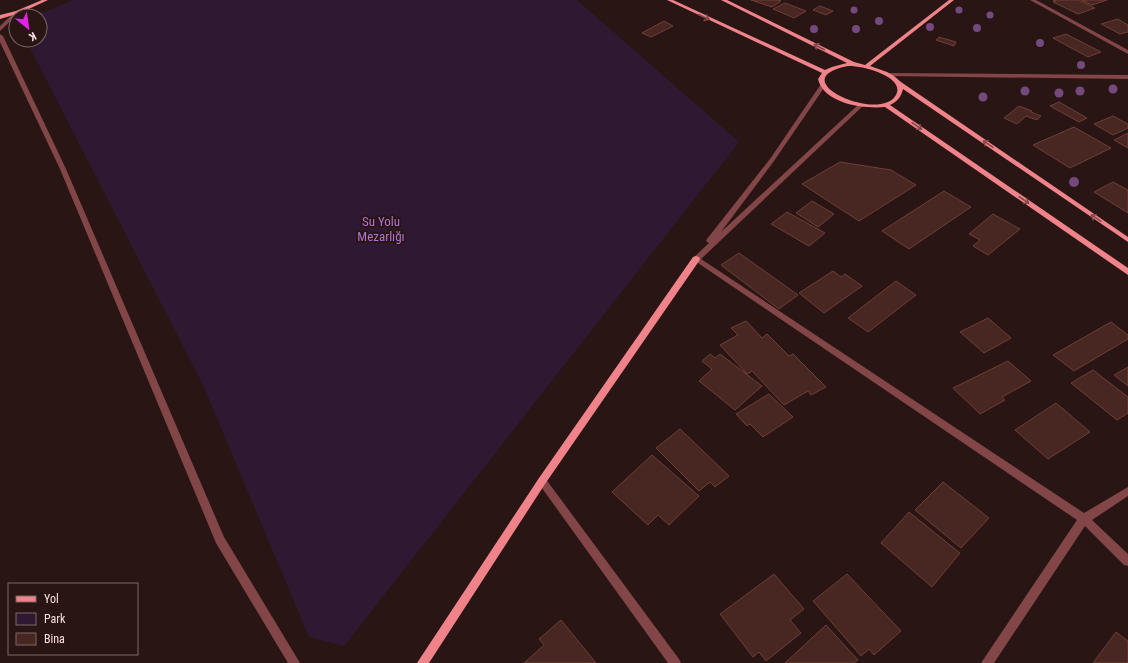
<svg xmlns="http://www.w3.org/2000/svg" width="1128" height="663" viewBox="0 0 1128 663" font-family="'Roboto Condensed',sans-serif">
  <rect width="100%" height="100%" fill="#291614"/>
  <path fill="#2f1832" d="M 73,0 L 577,0 L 739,142 L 344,646 L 309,637 L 203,385 L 26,40 L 40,40 L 40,16 L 35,16 Z"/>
  <path fill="#482622" stroke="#713d37" d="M 751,0 L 778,0 L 781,1 L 772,7 Z
    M 1053,0 L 1078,0 L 1095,8 L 1078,14 L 1053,2 L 1056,1 Z
    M 1081,0 L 1107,0 L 1092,5 Z
    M 785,3 L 806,11 L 794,18 L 773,9 Z
    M 820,6 L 833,11 L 826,15 L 813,10 Z
    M 1118,19 L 1128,25 L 1128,32 L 1120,34 L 1101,24 Z
    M 664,21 L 673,26 L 651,37 L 642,33 Z
    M 1066,34 L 1101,52 L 1088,57 L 1053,38 Z
    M 939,37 L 956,42 L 954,46 L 936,40 Z
    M 1059,102 L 1087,118 L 1079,122 L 1050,106 Z
    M 1019,106 L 1032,111 L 1031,112 L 1041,116 L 1037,120 L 1026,116 L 1017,124 L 1004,118 Z
    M 1113,116 L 1128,124 L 1128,128 L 1113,135 L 1094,124 Z
    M 1074,127 L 1111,148 L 1070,168 L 1033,145 Z
    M 1128,133 L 1128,148 L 1114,140 Z
    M 840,162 L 891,170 L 916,185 L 859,221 L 802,184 Z
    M 1113,182 L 1128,190 L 1128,213 L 1094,192 Z
    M 944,191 L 971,207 L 909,249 L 882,231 Z
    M 812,201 L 834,214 L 818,227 L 796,213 Z
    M 787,212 L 825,233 L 809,246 L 771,224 Z
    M 993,214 L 1020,229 L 988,255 L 973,246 L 980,240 L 969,234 Z
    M 739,253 L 798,295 L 779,309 L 721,265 Z
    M 833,271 L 841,277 L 845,274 L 862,286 L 824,313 L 799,293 Z
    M 896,281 L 916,295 L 868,332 L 848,318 Z
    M 988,318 L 1011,338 L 984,353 L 960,332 Z
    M 746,321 L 762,338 L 767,334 L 789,356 L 793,354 L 826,387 L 811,395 L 808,391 L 784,405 L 752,371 L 747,374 L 720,345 L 738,335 L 731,328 Z
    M 1111,322 L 1128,335 L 1128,339 L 1074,371 L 1053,355 Z
    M 710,354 L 715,358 L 720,354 L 762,386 L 735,410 L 699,381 L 712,369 L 702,361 Z
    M 1008,361 L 1031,381 L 1002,397 L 1005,400 L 980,414 L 953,388 Z
    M 1128,367 L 1128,386 L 1114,375 Z
    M 1093,370 L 1128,397 L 1128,413 L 1117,420 L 1071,383 Z
    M 769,394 L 793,417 L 763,437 L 750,424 L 747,426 L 736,414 Z
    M 1056,403 L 1090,432 L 1048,459 L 1015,430 Z
    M 680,429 L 729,476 L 715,487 L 710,482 L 699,491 L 656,448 Z
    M 652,455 L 699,496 L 669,525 L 658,515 L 648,525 L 612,492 Z
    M 943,482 L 989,518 L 961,548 L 915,510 Z
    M 909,512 L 960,553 L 932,587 L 881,543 Z
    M 774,574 L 804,609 L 790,620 L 801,633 L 766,661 L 759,652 L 753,657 L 720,614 Z
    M 847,574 L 901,631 L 874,655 L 869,649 L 861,656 L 813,601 Z
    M 561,620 L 596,663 L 524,663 L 544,645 L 539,639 Z
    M 826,625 L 858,660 L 854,663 L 785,663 Z
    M 1116,632 L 1128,641 L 1128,663 L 1093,663 Z"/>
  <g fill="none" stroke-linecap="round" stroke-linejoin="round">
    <path fill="#824548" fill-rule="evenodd" d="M 1030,0 L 1036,0 L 1128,50 L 1128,54 Z
      M 16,11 L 20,12 L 0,31 L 0,26 Z
      M 0,34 L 3,36 L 66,169 L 224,537 L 300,663 L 288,663 L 216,543 L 60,169 L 0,42 Z
      M 889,73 L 1128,75 L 1128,79 L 887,76 L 886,75 Z
      M 821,84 L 826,85 L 774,161 L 721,232 L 859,104 L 864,105 L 701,259 L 1084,513 L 1128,487 L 1128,496 L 1092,520 L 1128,554 L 1128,566 L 1124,565 L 1085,526 L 994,663 L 981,663 L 1077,520 L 692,259 L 709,243 L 706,241 L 707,239 L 770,159 Z
      M 542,477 L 545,478 L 679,659 L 681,663 L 668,663 L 539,484 L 537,481 L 539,478 Z"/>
    <path fill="#f0828a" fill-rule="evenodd" d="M 42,0 L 48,0 L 20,13 L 0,19 L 0,15 L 16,11 Z
      M 667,0 L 673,0 L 825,70 L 832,67 L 847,63 L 721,0 L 727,0 L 854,62 L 865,65 L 949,0 L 954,0 L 870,66 L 887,72 L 894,76 L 901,82 L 1128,237 L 1128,242 L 903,89 C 901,97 898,101 890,105 L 1128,268 L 1128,275 L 885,107 C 864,109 824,104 818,79 L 822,73 ZM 848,66 C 860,65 906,76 896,95 C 880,124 780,79 848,66 Z
      M 696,256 L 699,257 L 700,259 L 699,261 L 545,484 L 429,663 L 417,663 L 539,478 L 693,257 Z"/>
  </g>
  <g fill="#74497e">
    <circle cx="854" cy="10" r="3.5"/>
    <circle cx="959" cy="10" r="3.5"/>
    <circle cx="990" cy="15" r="3.5"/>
    <circle cx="879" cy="21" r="4"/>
    <circle cx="930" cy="27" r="4"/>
    <circle cx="977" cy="28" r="4"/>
    <circle cx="814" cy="29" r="4"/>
    <circle cx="856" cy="29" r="4"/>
    <circle cx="1040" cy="43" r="4"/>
    <circle cx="1081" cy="65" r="4"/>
    <circle cx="1113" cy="89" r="4.5"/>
    <circle cx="1025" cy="91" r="4.5"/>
    <circle cx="1080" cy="91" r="4.5"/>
    <circle cx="1059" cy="93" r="4.5"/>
    <circle cx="983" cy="97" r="4.5"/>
    <circle cx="1074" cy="182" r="5"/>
  </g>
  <defs><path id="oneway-shaft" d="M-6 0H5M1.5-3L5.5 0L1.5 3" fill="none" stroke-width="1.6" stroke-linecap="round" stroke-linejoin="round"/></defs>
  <g stroke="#834749">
    <use href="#oneway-shaft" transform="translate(704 17) rotate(25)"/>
    <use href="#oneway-shaft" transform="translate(819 47) rotate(-153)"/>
    <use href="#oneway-shaft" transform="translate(917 126) rotate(35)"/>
    <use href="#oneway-shaft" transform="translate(988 144) rotate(-146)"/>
    <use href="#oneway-shaft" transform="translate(1024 200) rotate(35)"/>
    <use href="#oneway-shaft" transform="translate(1096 218) rotate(-146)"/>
  </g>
  <g text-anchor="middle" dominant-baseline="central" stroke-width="4" stroke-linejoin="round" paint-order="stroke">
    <g font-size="13" fill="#b273d4" stroke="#291614">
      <text x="381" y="221">Su Yolu<tspan x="381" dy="15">Mezarlığı</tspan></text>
    </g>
  </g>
  <rect x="8" y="583" width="130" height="72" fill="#291614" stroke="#7d6766"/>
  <rect x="16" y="596" width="20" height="6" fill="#f0828a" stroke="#7d6766"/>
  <text x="44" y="603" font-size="12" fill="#fbe0e0">Yol</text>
  <rect x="16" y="613" width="20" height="12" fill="#2f1832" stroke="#7d6766"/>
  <text x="44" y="623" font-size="12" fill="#fbe0e0">Park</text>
  <rect x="16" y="633" width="20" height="12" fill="#482622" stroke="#7d6766"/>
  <text x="44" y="643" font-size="12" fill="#fbe0e0">Bina</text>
  <g transform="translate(28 28) rotate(151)"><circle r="19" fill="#291614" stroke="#7d6766"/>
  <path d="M0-3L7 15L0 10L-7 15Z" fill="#e522e4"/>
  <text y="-6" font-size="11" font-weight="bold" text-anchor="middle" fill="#fbe0e0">K</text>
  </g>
</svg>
